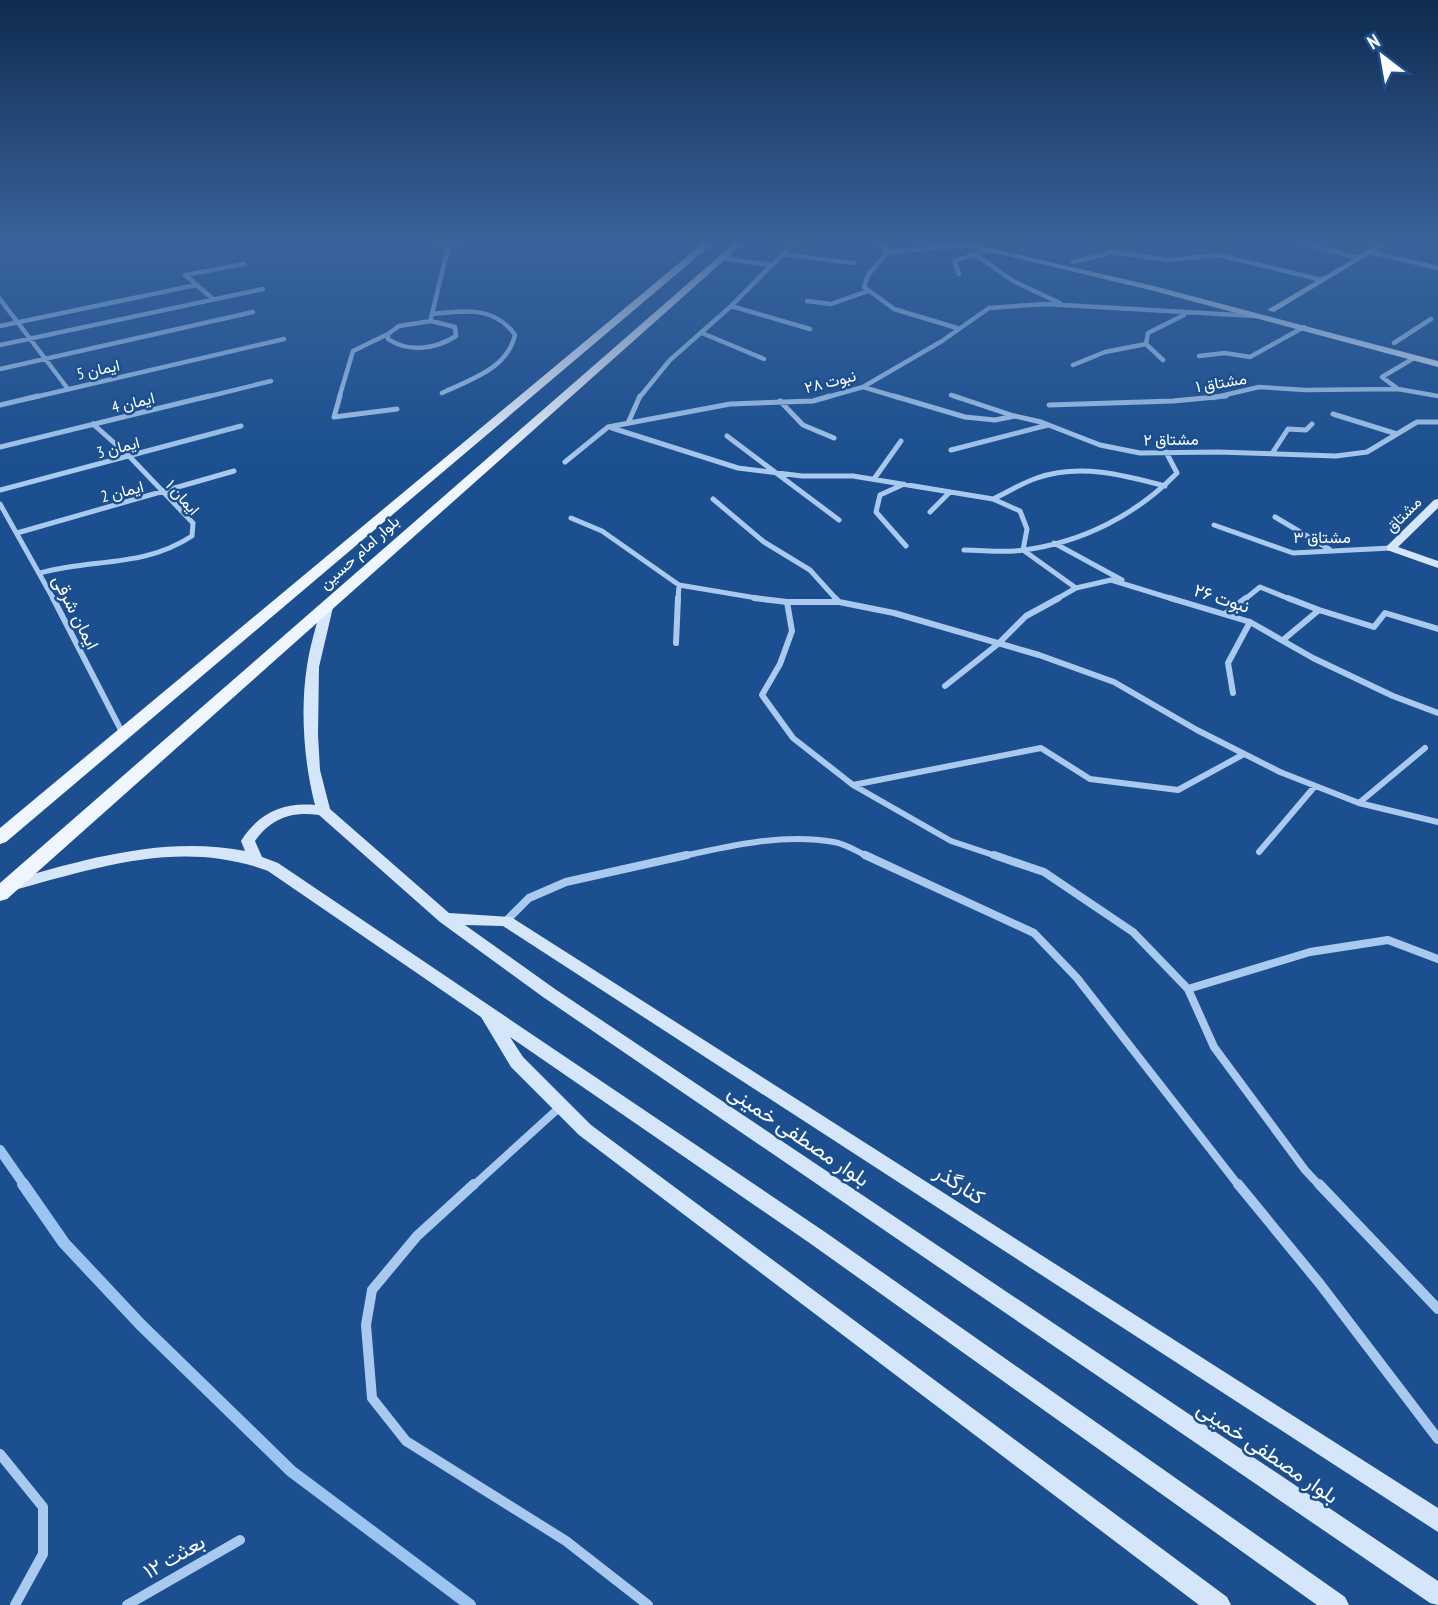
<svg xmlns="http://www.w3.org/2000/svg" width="1438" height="1605" viewBox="0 0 1438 1605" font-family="'PT Sans Narrow',Vazirmatn,sans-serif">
  <rect width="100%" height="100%" fill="#1b4f8f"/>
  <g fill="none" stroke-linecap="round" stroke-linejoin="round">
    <path stroke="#9cc4f0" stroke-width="10" d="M 0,1150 L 25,1186"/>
    <path stroke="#9cc4f0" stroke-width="12" d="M 23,1184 L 64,1243 L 141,1325 L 291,1471 L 470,1605"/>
    <path stroke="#a9c9ee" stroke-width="4.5" d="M 396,239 L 449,244 L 482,239
      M 867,239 L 881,245 L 888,252
      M 1287,239 L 1359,258
      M 1434,239 L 1438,240
      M 982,241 L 988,239
      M 1245,242 L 1255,239
      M 1370,252 L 1438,268
      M 781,254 L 854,263
      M 976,255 L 1013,281 L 1060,303
      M 722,258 L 770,265
      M 1073,262 L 1113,252 L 1168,260 L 1219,255 L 1322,280
      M 959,274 L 954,261 L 988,250
      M 0,299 L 68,389
      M 213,299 L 185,275 L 244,264
      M 807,301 L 831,304 L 868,291
      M 731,306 L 810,329
      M 432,314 C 463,310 495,306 515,335 C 507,369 471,379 442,393
      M 431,318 L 449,244
      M 431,321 L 455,327 L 456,336 C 436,349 409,353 388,339 L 388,334 L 399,326 Z
      M 0,326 L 196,285
      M 957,328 L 894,309 L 864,287 L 868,275 L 888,252 L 966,245
      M 702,333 L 764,359
      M 1394,343 L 1431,319
      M 0,345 L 263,289
      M 1199,356 L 1225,353 L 1250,357 L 1304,327
      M 1163,360 L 1146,344 L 1148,333 L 1184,315
      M 1073,365 L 1105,352 L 1146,344
      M 0,369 L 253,312
      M 863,387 L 900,398
      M 1398,389 L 1382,377 L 1414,358
      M 951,395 L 960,398
      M 31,398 L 284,339
      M 202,398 L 271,381
      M 339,398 L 353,351 L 388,334
      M 639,398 L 670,360 L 729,308 L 798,239
      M 824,398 L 863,387 L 942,341 L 989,308 L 1045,304 L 1255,316
      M 1212,398 L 1259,387 L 1305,390 L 1398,389 L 1438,396"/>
    <path stroke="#a9c9ee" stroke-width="5" d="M 340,396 L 334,417 L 397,409
      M 894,396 L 965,417 L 995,420 L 1015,416 L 1041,422 L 1100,445 L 1140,453 L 1218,452 L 1336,456 L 1367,452 L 1417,422 L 1438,422
      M 954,396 L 1014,416
      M 780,401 L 803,425 L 834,438
      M 0,405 L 38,396
      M 1049,405 L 1173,401 L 1226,396
      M 1333,414 L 1397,434
      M 628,423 L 640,396
      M 612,428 L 738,468 L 802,476 L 853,476 L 993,499 L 1020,511 L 1027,529 L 1023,550 L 1076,588
      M 727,436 L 839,520
      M 0,447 L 209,396
      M 951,450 L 1048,425
      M 1273,452 L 1288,429 L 1306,430 L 1312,424
      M 565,462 L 608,427 L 730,404 L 813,401 L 830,396
      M 874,479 L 901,441
      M 904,484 L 880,495 L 876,512 L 906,546
      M 0,490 L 241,426
      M 713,499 L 764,542 L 810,570 L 837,600
      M 993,499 C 1008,492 1022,483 1037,478 C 1079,463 1124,475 1165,486
      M 0,504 L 54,600
      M 930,512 L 950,492
      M 1275,517 L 1329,549
      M 571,518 L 602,531 L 679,585 L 768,600
      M 1214,525 L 1293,553 L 1391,548
      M 17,533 L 234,471
      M 1054,543 L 1122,580
      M 964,550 C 984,550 1004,553 1024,550 C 1083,542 1136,515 1177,473 L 1166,452
      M 40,573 C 94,558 143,568 192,536 L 193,523 L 129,456 L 93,424
      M 678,600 L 679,585
      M 1055,600 L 1076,588 L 1111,580 L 1176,600
      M 1244,600 L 1260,587 L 1292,600"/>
    <path stroke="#a9c9ee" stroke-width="6" d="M 53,598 L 123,734
      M 754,598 L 787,602 L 839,602 L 894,613 L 1039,655 L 1114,682 L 1197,730 L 1280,772 L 1359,803 L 1438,822
      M 835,598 L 839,602
      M 1170,598 L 1250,622 L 1313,658 L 1393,696 L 1438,713
      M 1288,598 L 1319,610
      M 787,602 L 792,631 L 780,664 L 762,695 L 793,738 L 853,785 L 951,841 L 999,857
      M 1225,614 L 1246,598
      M 1283,640 L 1319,610 L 1374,627 L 1385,613 L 1438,629
      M 676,643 L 678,598
      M 945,686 L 998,644 L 1026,616 L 1059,598
      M 1233,693 L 1228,663 L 1250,622
      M 853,785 L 1041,748 L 1090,779 L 1178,790 L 1244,754
      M 1359,803 L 1425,748
      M 1259,852 L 1315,786
      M 679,857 C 728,846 783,833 834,842 C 846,844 858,852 869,857"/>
    <path stroke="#a9c9ee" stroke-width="8" d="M 865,855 L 1034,933 L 1077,978 L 1239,1186
      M 994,855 L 1044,872 L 1133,932 L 1188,989 L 1214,1047 L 1305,1170 L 1320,1186
      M 506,921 L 529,898 L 566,882 L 687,855
      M 1188,989 L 1310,952 L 1388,940 L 1438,959
      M 473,1186 L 560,1107"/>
    <path stroke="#a9c9ee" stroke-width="10" d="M 474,1184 L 417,1236 L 372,1290 L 366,1325 L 372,1398 L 406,1441 L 566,1541 L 648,1605
      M 1238,1184 L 1320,1284 L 1438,1439
      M 1319,1184 L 1438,1309
      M 0,1454 L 43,1507 L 43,1554 L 15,1605
      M 127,1605 L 240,1540"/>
    <path fill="#d6e6fa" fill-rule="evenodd" d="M 748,239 L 757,239 L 738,249 L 731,247 Z
      M 936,239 L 949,239 L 1154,286 L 1438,361 L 1438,367 L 1150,290 Z
      M 1387,239 L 1395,239 L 1274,312 L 1267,310 Z
      M 1438,499 L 1438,508 L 1398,547 L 1438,561 L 1438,568 L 1387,550 L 1387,546 L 1434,500 Z
      M 328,600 L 334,603 L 319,667 L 318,735 L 320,770 L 330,809 L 449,913 L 511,917 L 1438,1508 L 1438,1532 L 503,926 L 465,925 L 555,989 L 1438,1581 L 1438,1605 L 1430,1603 L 543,997 L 440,922 L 319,815 C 292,811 271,818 255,841 L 262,857 L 278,863 L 825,1232 L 1345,1597 L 1349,1605 L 1317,1605 L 811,1244 L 510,1037 L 523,1057 L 591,1125 L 1227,1597 L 1231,1605 L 1199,1605 L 579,1135 L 511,1067 L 481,1017 L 268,871 C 181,838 96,868 10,891 L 5,890 L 2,886 L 5,882 C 82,860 164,835 245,851 L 241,841 C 258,814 282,802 315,805 C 304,763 300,710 307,666 C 310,645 317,624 322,603 Z"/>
    <path fill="#f0f6ff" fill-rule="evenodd" d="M 708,239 L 718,239 L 6,842 L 0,844 L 0,828 Z
      M 739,239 L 748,239 L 7,899 L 0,901 L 0,883 Z"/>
  </g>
  <linearGradient id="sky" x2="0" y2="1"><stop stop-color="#0f2b4f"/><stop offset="0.52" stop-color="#39639b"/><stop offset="1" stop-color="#39639b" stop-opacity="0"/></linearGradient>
  <rect width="1438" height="464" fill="url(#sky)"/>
  <g text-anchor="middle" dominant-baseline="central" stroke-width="5" stroke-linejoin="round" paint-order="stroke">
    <g font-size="16" fill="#fff" stroke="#1b4f8f">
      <text transform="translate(98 369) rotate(-13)">ایمان 5</text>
      <text transform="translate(830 381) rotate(-14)">نبوت ۲۸</text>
      <text transform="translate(1221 382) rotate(-10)">مشتاق ۱</text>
      <text transform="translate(133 402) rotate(-14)">ایمان 4</text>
      <text transform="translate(1171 439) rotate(-1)">مشتاق ۲</text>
      <text transform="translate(118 447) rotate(-15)">ایمان 3</text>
      <text transform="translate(122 491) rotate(-15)">ایمان 2</text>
      <text transform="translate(183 497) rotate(48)">ایمان ۱</text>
      <text transform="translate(1403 514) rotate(-45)">مشتاق</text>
      <text x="1322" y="537">مشتاق ۳</text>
      <text transform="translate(359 552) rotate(-42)">بلوار امام حسین</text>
    </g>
    <g font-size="18" fill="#fff" stroke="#1b4f8f">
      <text transform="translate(1222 598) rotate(18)">نبوت ۲۶</text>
      <text transform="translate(76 612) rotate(63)">ایمان شرقی</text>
    </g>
    <g font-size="21" fill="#fff" stroke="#1b4f8f">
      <text transform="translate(799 1135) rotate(34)">بلوار مصطفی خمینی</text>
      <text transform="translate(960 1184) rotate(33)">کنارگذر</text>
      <text transform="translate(1268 1452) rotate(34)">بلوار مصطفی خمینی</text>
      <text transform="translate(174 1556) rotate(-30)">بعثت ۱۲</text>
    </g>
  </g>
  <g transform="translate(1382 56) rotate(329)" stroke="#1b4f8f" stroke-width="5" paint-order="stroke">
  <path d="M0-5L12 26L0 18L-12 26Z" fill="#ffffff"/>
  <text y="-10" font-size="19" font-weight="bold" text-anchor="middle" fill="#ffffff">N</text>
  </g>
</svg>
